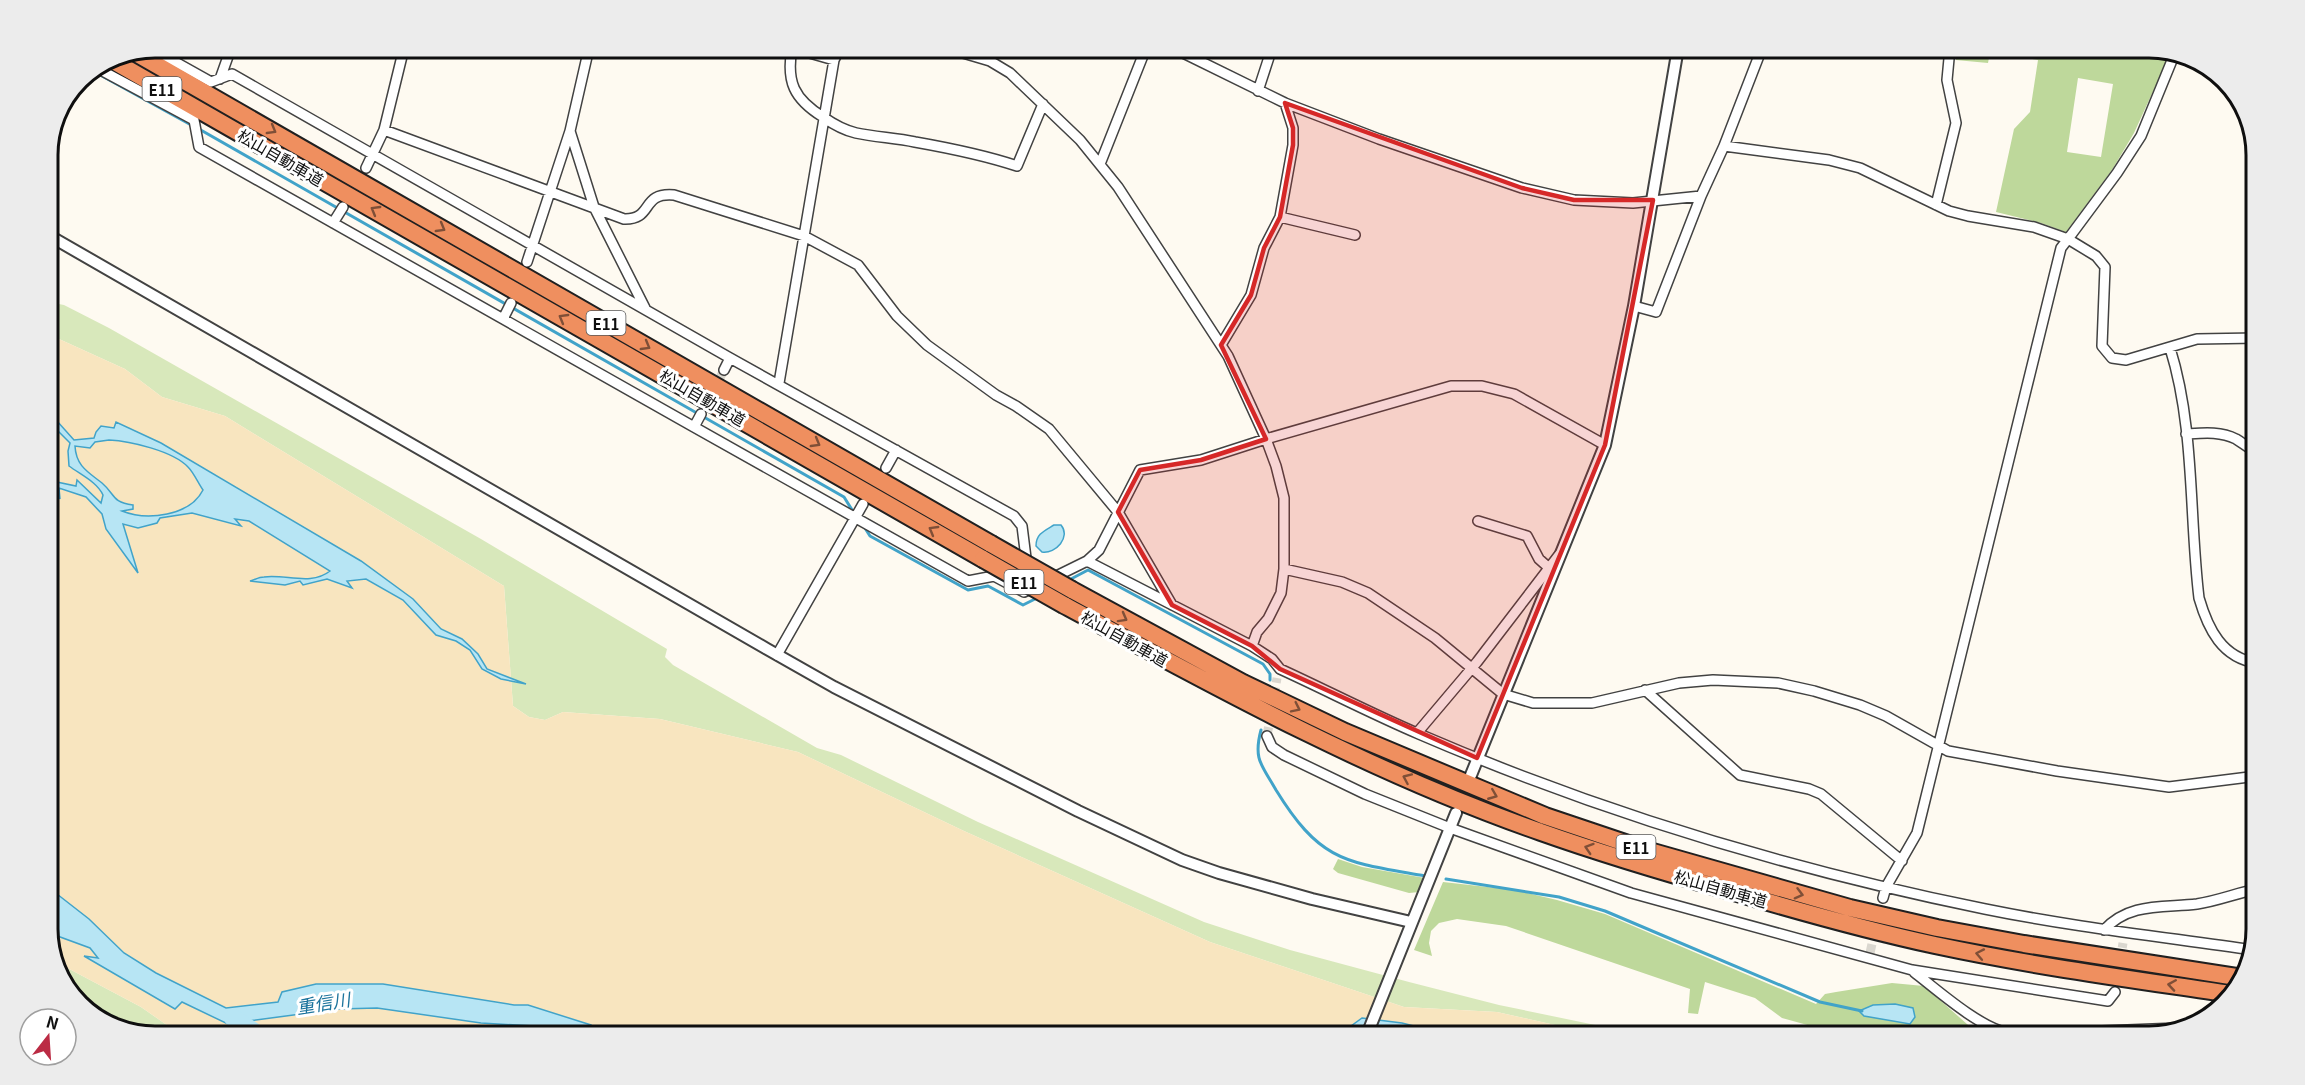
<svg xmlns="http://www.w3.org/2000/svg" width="2305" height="1085" viewBox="0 0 2305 1085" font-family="Georgia,'Noto Sans JP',serif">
  <rect width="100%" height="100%" fill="#fefaf1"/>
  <path fill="#d8e8bb" d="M 48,302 L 64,305 L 109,328 L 481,539 L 667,649 L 665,657 L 673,665 L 817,748 L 841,755 L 978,822 L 1204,922 L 1290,950 L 1409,982 L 1499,1005 L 1653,1037 L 1608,1037 L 1497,1012 L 1404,1007 L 1210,942 L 964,831 L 798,752 L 660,719 L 563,712 L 545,720 L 529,717 L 513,706 L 504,586 L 225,416 L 162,397 L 125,369 L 48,334 Z
    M 58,963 L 141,1007 L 184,1037 L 155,1037 L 127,1031 L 70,995 Z"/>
  <path fill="#bed89b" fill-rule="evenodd" d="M 1956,48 L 2150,48 L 2171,52 L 2134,133 L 2112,170 L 2066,232 L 2041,223 L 1996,212 L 2014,129 L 2030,112 L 2038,60 L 1990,52 L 1988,63 L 1956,60 ZM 2078,78 L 2113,84 L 2101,157 L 2067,152 Z
    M 1338,859 L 1362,867 L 1425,878 L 1419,892 L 1409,893 L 1338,873 L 1333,869 Z
    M 1443,882 L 1514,890 L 1557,900 L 1605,914 L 1816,1004 L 1825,994 L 1836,992 L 1892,983 L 1924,986 L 1976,1032 L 1977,1037 L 1851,1037 L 1782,1018 L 1755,998 L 1705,982 L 1698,1014 L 1688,1013 L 1690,989 L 1506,926 L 1457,919 L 1439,923 L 1431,931 L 1429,943 L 1432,956 L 1414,950 Z"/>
  <path fill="#f8e5bf" d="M 48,334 L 125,369 L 162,397 L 225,416 L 504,586 L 513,706 L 529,717 L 545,720 L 563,712 L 660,719 L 798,752 L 964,831 L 1210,942 L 1404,1007 L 1497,1012 L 1608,1037 L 184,1037 L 141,1007 L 58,963 L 48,937 Z"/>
  <path fill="#b7e5f4" stroke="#41a3c9" stroke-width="1.5" fill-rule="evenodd" d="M 48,411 L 74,440 L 94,438 L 96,432 L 101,426 L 114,428 L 116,422 L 161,443 L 361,561 L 413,599 L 441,629 L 462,639 L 478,654 L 487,669 L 526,684 L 501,679 L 482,669 L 470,650 L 456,641 L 436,635 L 403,600 L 366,579 L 347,581 L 352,588 L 327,579 L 303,585 L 300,581 L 285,585 L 250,581 C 254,580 259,577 264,577 C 286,574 311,586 330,571 L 249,521 L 235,519 L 241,526 L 192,513 L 160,518 L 157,523 L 138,528 L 123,524 L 138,573 L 106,529 L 102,514 L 86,497 L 59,488 L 60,499 L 48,477 L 48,469 L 57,482 L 76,486 L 77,480 L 101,503 L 103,495 C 97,482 81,475 69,466 L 68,451 L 70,443 L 48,421 ZM 109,440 C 130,441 173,451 188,467 C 194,473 198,483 203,490 C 190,516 147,521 122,511 L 133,509 L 133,505 C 111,502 116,495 102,483 C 88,472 76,466 75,446 L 90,448 L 95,442 Z
    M 1054,525 L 1061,525 C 1071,537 1056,554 1042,552 L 1036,546 C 1036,534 1044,531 1054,525 Z
    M 48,887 L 89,919 L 124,953 L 156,973 L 226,1008 L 278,1002 L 282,992 L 316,984 L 383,984 L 514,1005 L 528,1005 L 591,1025 L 602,1037 L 577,1037 L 570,1028 L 481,1023 L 377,1008 L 339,1009 L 248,1021 L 232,1026 L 182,1002 L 175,1009 L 84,956 L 98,958 L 90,948 L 52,934 L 48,930 Z
    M 1895,1004 L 1913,1008 L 1915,1017 L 1910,1024 L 1864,1016 L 1859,1011 L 1873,1005 Z
    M 1362,1018 L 1402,1023 L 1457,1037 L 1415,1037 L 1387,1031 L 1367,1037 L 1336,1037 Z"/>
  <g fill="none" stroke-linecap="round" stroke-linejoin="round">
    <path stroke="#41a3c9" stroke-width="3" d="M 102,76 L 193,126
      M 199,129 L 844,497 L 854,513
      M 863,525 L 870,536 L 968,590 L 988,586 L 1023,605 L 1037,598
      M 1069,580 L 1088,570 L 1263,664 L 1270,674 L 1270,680
      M 1261,730 C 1253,760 1262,765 1276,790 C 1321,863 1346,862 1425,876
      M 1446,879 L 1559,897 L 1605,911 L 1820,1002 L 1862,1011"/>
    <path stroke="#b7e5f4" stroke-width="18" d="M 233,1018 L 262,1037"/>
    <path stroke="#dad7cf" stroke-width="9" stroke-dasharray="9 4.5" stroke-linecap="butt" d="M 701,414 L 724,370
      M 1267,736 L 1277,678
      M 1870,953 L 1875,930
      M 2120,961 L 2123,943"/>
    <defs>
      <path id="minor" d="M 589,48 L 570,131 L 594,207 L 645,308
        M 792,48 C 786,82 794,99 823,117 C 833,124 843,130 856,133 C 875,137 895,138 915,142 C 949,148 984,155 1017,166 L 1043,104
        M 792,48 L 834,60
        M 946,48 L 990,61 L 1010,73 L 1080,140 L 1118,187 L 1228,356 L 1266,439 L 1276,466 L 1284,498 L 1284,569 L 1281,593 L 1268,619 L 1257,632 L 1252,646
        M 1173,48 L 1285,103 L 1379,139 L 1522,188 L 1574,200 L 1633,203 L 1701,196 L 1724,146 L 1829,160 L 1860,168 L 1949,211 L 1968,216 L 2034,227 L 2068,239 L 2061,248 L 1917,833 L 1886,887 L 1883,898
        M 152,49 L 211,82 L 232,74 L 730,358 L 1014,516 L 1022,526 L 1027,566
        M 2175,53 L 2141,136 L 2117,173 L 2068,239 L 2096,256 L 2105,267 L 2102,346 L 2112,358 L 2126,360 L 2197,339 L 2257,338
        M 97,68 L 194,120 L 199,147 L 694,427 L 701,414
        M 220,79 L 231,48
        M 1258,91 L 1272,48
        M 384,130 L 624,219 C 654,220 640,192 674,195 L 804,236 L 858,265 L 897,316 L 927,345 L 996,395 L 1016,406 L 1049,429 L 1118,512 L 1172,605
        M 1724,146 L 1762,48
        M 1100,164 L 1146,48
        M 366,168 L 384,130 L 404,48
        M 1936,205 L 1956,123 L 1947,80 L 1950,48
        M 1280,217 L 1355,235
        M 333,223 L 343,207
        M 527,262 L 570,131
        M 1634,306 L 1656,312 L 1701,196
        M 503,319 L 511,303
        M 1221,345 L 1251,295 L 1264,248 L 1280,217 L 1293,145 L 1293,128 L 1285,103
        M 2170,348 C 2195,428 2189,515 2199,598 C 2208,629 2222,658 2257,663
        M 724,370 L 730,358
        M 779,383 L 834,60 L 840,48
        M 694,427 L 968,581 L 994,576 L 1024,592 L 1087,561 L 1252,646 L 1272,659 L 1280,669 C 1326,690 1372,714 1419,734 C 1600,812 1792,870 1985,909 C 2073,927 2164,937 2253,950
        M 2186,434 C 2203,433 2220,431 2236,439 C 2243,443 2249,449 2257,452
        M 886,468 L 896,450
        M 1478,521 L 1527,536 L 1539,559 L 1548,567
        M 1087,561 L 1099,550 L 1140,470 L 1201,460 L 1266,439 L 1451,386 L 1482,386 L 1514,394 L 1605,445
        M 1284,569 L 1342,582 L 1368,593 L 1435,638 L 1503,694 L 1533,703 L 1592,703 L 1679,683 L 1713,680 L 1778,683 L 1814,691 L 1860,705 L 1886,716 L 1948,751 L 2057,771 L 2169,787 L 2257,776
        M 777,655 L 863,504
        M 1645,690 L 1740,775 L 1809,789 L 1821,794 L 1902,861
        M 1417,733 L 1477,662 L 1559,555
        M 1267,736 L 1272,747 L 1284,755 L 1365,794 L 1450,828 L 1631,893 L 1912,970 L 2108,1001 L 2115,992
        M 2104,930 C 2129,902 2164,908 2197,904 C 2217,901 2237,893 2257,889
        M 1914,972 C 1937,990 1980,1028 2008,1033 C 2014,1034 2021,1034 2027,1034 L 2178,1028"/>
      <path id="tertiary" d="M 48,235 L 767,649 L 834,687 L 1078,811 L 1182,860 L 1219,873 L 1312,899 L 1411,922
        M 1471,775 L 1605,445 L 1634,306 L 1678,48
        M 1366,1037 L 1456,813"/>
      <path id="motorway" d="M 134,52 L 991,544
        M 110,59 L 983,559
        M 1072,590 L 1243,683 L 1345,732 L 1545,816 L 1646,850 L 1850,908 L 1937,928 L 2024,944 L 2243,978
        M 1064,605 C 1219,689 1374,774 1541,832 C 1603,854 1667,873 1731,891 C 1798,911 1866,930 1935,945 C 2033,966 2131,979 2230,994"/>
    </defs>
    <use href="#minor" stroke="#424242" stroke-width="12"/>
    <use href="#tertiary" stroke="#424242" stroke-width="14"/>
    <use href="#motorway" stroke="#202020" stroke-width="20"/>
    <use href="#minor" stroke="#fff" stroke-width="9"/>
    <use href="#tertiary" stroke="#fff" stroke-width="10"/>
    <use href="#motorway" stroke="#ef8f5f" stroke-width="16"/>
    <defs>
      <path id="motorway-bridge" d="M 991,544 L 1072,590
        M 983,559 L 1064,605"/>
    </defs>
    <use href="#motorway-bridge" stroke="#202020" stroke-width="20" stroke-linecap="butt"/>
    <use href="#motorway-bridge" stroke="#ef8f5f" stroke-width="16"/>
  </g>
  <defs><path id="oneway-chevron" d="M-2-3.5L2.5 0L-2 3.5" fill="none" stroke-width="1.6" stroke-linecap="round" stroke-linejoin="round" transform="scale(1.5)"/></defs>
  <g stroke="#7f4f37">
    <use href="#oneway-chevron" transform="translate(272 130) rotate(30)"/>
    <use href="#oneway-chevron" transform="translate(375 210) rotate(-150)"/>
    <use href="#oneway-chevron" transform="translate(441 228) rotate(30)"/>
    <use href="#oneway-chevron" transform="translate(563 318) rotate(-150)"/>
    <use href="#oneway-chevron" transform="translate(646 346) rotate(30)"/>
    <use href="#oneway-chevron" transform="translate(816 443) rotate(30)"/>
    <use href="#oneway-chevron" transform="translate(933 530) rotate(-150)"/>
    <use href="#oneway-chevron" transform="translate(1123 618) rotate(29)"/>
    <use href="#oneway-chevron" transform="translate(1296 708) rotate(26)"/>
    <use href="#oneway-chevron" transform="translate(1407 778) rotate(-156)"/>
    <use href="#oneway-chevron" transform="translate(1493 795) rotate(22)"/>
    <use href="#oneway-chevron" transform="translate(1589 848) rotate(-162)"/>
    <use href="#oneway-chevron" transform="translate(1799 894) rotate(15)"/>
    <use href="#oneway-chevron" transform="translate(1980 954) rotate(-169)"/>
    <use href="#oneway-chevron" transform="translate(2172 985) rotate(-171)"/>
  </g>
  <path fill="#d62828" fill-opacity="0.2" stroke="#d62828" stroke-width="4.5" stroke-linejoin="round" d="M 1285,103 L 1522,188 L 1574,200 L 1653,200 L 1605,445 L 1477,758 L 1280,669 L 1252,646 L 1172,605 L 1118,512 L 1140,470 L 1201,460 L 1266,439 L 1221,345 L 1251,295 L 1264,248 L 1280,217 L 1293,145 L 1293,128 Z"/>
  <g text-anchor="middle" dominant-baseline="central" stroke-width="6" stroke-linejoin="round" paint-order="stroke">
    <g fill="#fff" stroke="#575757" stroke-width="1.5">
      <rect x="142.5" y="77" width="39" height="24" rx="4.5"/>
      <rect x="586.5" y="311" width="39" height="24" rx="4.5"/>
      <rect x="1004.5" y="570" width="39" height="24" rx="4.5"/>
      <rect x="1616.5" y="835" width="39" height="24" rx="4.5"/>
    </g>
    <g font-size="15" font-weight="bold" fill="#0f0f0f">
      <text x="162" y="89">E11</text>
      <text x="606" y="323">E11</text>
      <text x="1024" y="582">E11</text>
      <text x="1636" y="847">E11</text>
    </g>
    <g font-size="16" fill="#0f0f0f" stroke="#fff">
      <text transform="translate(281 157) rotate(30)">松山自動車道</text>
      <text transform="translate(703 397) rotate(30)">松山自動車道</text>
      <text transform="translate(1125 638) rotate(29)">松山自動車道</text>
      <text transform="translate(1721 888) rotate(16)">松山自動車道</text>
    </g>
    <g font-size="18" font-style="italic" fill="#1c749d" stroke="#fff">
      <text transform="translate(323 1002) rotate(-9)">重信川</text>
    </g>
  </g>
  <path d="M0 0H2305V1085H0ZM155 58H2149A97 97 0 0 1 2246 155V929A97 97 0 0 1 2149 1026H155A97 97 0 0 1 58 929V155A97 97 0 0 1 155 58Z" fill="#ececec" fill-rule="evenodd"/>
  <path fill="none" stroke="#0f0f0f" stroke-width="3" d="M155 58H2149A97 97 0 0 1 2246 155V929A97 97 0 0 1 2149 1026H155A97 97 0 0 1 58 929V155A97 97 0 0 1 155 58Z"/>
  <g transform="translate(48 1037) rotate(17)"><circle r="28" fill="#ffffff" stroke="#9f9f9f" stroke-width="1.5"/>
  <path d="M0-4.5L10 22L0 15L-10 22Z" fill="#bb2b44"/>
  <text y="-9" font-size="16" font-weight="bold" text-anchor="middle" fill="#0f0f0f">N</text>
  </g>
</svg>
